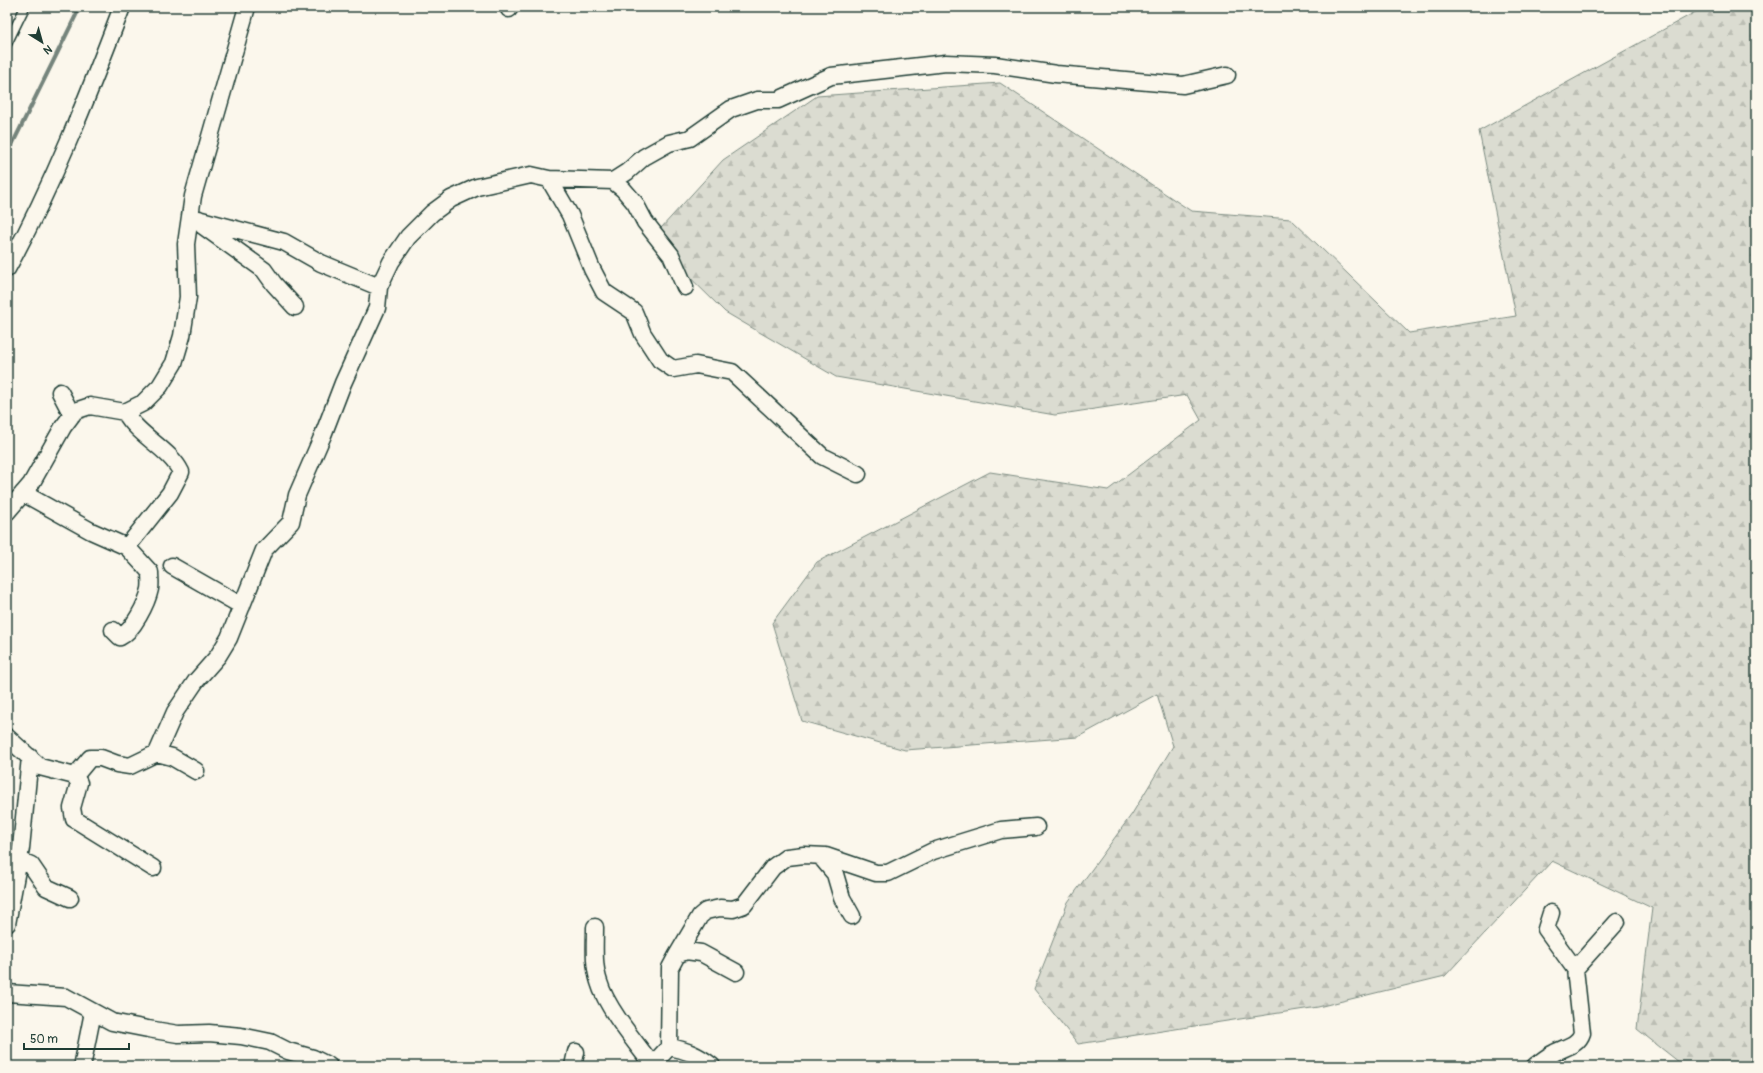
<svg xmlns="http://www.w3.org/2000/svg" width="1763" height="1073" viewBox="0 0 1763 1073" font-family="Pangolin,sans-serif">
  <defs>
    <pattern id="forest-firs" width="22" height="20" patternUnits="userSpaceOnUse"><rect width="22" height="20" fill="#dbdcd1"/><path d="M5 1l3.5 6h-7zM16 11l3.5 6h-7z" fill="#bcbeb4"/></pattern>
  </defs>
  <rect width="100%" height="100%" fill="#fbf7ec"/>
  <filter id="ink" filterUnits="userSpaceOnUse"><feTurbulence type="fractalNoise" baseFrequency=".025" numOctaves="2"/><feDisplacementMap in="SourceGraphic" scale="8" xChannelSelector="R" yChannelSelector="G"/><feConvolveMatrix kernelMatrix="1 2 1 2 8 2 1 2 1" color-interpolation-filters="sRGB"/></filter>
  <g filter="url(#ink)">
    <path fill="url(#forest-firs)" stroke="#7d8c82" d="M 1697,7 L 1756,7 L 1756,1066 L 1684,1066 L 1637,1029 L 1652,908 L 1552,861 L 1445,976 L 1318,1007 L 1078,1044 L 1034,989 L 1068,902 L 1132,814 L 1173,746 L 1157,694 L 1078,737 L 905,750 L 802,721 L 772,623 L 817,562 L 990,472 L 1108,490 L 1201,420 L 1187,395 L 1055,415 L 836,377 L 725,312 L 651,239 L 723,160 L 817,96 L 1000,83 L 1191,211 L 1291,219 L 1409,333 L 1516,316 L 1479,131 L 1699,10 Z"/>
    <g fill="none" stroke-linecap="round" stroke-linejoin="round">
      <path stroke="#74847b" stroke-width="4" d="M 7,155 L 80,7"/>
      <defs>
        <path id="service" d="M 7,44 L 25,7"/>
        <path id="minor" d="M 509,7 L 509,9
          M 549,179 L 613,181 L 627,172 L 644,157 L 669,143 L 690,138 L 731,109 L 757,100 L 778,100 L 831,76 L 946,63 L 995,65 L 1056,74 L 1183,85 L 1227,75
          M 613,181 L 623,189 L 635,203 L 645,222 L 671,255 L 685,287
          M 199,219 L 203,226 L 264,270 L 274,284 L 295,307
          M 7,269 C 53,185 88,96 122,7
          M 379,287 L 391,262 L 408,237 L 432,213 L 451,199 L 477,187 L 531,175 L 549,179 L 570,215 L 592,269 L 604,292 L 634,312 L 643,334 L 660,360 L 673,369 L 696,365 L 732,372 L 822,456 L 858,474
          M 60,392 L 72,415
          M 125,412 C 138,436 170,449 181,472 L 170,493 L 127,547
          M 23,493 L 91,531 L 127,547 L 150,572 C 150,578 151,584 150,589 C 147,603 133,631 120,637 L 113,630
          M 7,512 L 31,484 L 63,427 L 75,411 L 90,406 L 125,412 L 143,403 L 160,386 L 174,363 L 182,336 L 188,297 L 186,244 L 193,196 L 247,7
          M 172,566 L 242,606
          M 7,737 L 40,767 L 75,776 L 79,783 L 72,808 L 74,819 L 153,868
          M 157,753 L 175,712 L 196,681 L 218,656 L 229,638 L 264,550 L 291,522 L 297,495 L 323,435 L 343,383 L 377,308 L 379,287 L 321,263 L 284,242 L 190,217
          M 75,776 L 90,758 L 101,758 L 117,764 L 130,766 L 157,753 L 172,757 L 196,771
          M 820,856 L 835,874 L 842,898 L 852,916
          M 19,860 L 31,865 L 46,887 L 70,898
          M 1551,913 L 1546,929 L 1575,969
          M 7,924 L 21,848 L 30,757
          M 595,927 C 595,945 593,964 599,982 C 606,1007 635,1042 651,1063
          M 677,955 L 700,916 L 706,911 L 720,908 L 733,909 L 744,905 L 773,867 L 787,857 L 804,855 L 826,856 L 876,873 L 888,873 L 933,851 L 1001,830 L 1036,827
          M 7,993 L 66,997 L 112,1022 L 148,1029 L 178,1034 L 209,1033 L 241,1036 L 270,1042 L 288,1051 L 313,1058 L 329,1066
          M 669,1047 C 686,1050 698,1055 712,1066
          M 83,1062 L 93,1012
          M 573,1066 L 576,1052
          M 645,1066 L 657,1060 L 669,1047 L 670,968 L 677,955 L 686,951 L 701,953 L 736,972
          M 1535,1066 C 1541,1062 1547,1056 1554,1053 C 1564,1047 1578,1046 1582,1033 L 1575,969 L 1617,922"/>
      </defs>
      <use href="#service" stroke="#1f3d34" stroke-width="11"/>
      <use href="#minor" stroke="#1f3d34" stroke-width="19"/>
      <use href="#service" stroke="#fbf7ec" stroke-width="8"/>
      <use href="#minor" stroke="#fbf7ec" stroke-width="16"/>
    </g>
  </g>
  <rect width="1763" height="1073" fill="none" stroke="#fbf7ec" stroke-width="24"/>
  <rect x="12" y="12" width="1739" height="1049" fill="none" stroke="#1f3d34" stroke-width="1.5" filter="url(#ink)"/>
  <g transform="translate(42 42) rotate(143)" stroke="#fbf7ec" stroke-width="3" paint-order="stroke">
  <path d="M0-3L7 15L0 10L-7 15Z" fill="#1f3d34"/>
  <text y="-6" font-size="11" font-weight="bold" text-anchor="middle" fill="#1f3d34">N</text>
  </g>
  <path d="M24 1043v6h105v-6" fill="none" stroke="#1f3d34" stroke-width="2"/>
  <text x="30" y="1043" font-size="12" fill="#1f3d34" stroke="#fbf7ec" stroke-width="3" paint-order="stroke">50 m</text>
</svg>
